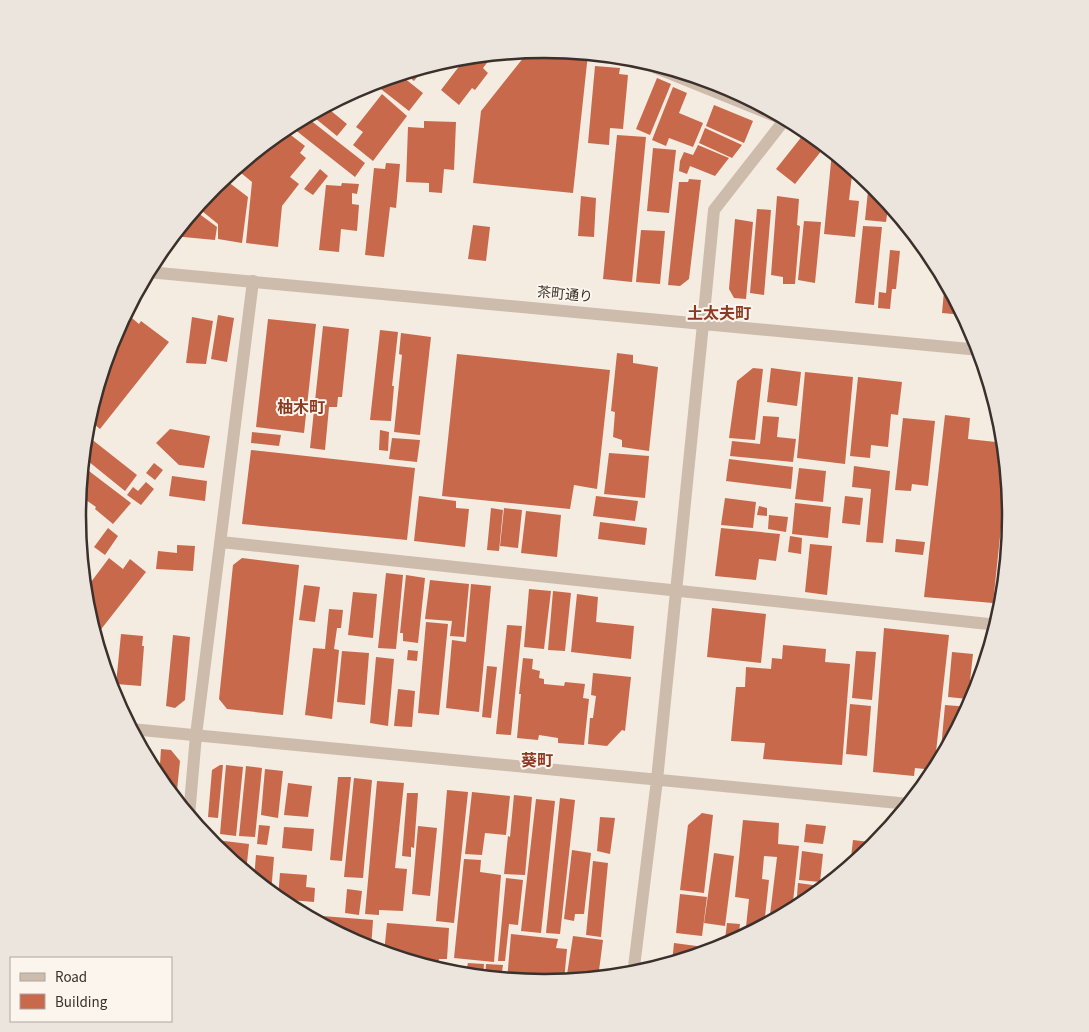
<svg xmlns="http://www.w3.org/2000/svg" width="1089" height="1032" viewBox="0 0 1089 1032" font-family="'Source Sans 3','Noto Sans JP',sans-serif">
  <rect width="100%" height="100%" fill="#f4ebe1"/>
  <path fill="#c8694b" d="M 512,52 L 507,59 L 500,53 Z
    M 528,52 L 588,54 L 573,193 L 473,183 L 481,111 Z
    M 492,54 L 493,55 L 483,68 L 488,73 L 475,90 L 472,88 L 459,105 L 441,90 L 467,56 Z
    M 595,66 L 620,68 L 619,74 L 628,75 L 623,129 L 610,128 L 609,145 L 588,143 Z
    M 423,67 L 424,68 L 414,81 L 404,73 Z
    M 399,74 L 423,93 L 409,111 L 372,82 Z
    M 657,78 L 671,84 L 650,135 L 636,129 Z
    M 673,87 L 687,93 L 679,113 L 703,123 L 693,147 L 669,138 L 666,146 L 652,140 Z
    M 382,94 L 407,116 L 373,161 L 353,145 L 363,132 L 356,127 Z
    M 714,105 L 753,121 L 744,143 L 706,126 Z
    M 325,106 L 347,124 L 337,136 L 310,114 Z
    M 305,116 L 365,163 L 355,177 L 289,125 Z
    M 424,121 L 456,122 L 454,170 L 444,169 L 442,193 L 429,192 L 429,183 L 406,182 L 408,127 L 424,128 Z
    M 705,128 L 742,145 L 732,158 L 699,143 Z
    M 283,129 L 305,146 L 300,153 L 306,158 L 290,177 L 299,184 L 282,206 L 278,247 L 246,243 L 252,182 L 235,168 Z
    M 807,130 L 826,145 L 795,184 L 776,169 Z
    M 617,135 L 646,137 L 632,282 L 603,279 Z
    M 698,145 L 729,158 L 715,176 L 690,166 L 687,174 L 679,171 L 680,161 L 684,152 L 693,155 Z
    M 653,148 L 676,150 L 669,213 L 647,211 Z
    M 832,152 L 853,167 L 849,200 L 859,201 L 855,237 L 824,234 Z
    M 386,163 L 400,164 L 396,208 L 390,207 L 384,257 L 365,255 L 374,168 L 385,169 Z
    M 320,169 L 328,176 L 313,195 L 304,189 Z
    M 223,178 L 248,197 L 242,243 L 218,239 L 218,224 L 197,207 L 214,185 Z
    M 689,179 L 701,180 L 689,279 L 680,286 L 668,285 L 679,182 L 688,182 Z
    M 869,181 L 894,209 L 888,208 L 886,222 L 865,220 Z
    M 342,183 L 359,184 L 357,194 L 352,193 L 352,204 L 359,205 L 357,231 L 341,229 L 339,252 L 319,250 L 326,185 L 341,186 Z
    M 581,196 L 596,198 L 594,237 L 578,236 Z
    M 777,196 L 799,199 L 797,225 L 800,226 L 795,284 L 783,284 L 783,277 L 771,275 Z
    M 757,209 L 771,210 L 764,295 L 750,293 Z
    M 194,210 L 217,227 L 215,240 L 173,236 Z
    M 735,219 L 753,222 L 746,299 L 734,298 L 729,289 Z
    M 804,221 L 821,222 L 815,283 L 798,280 Z
    M 473,225 L 490,227 L 486,261 L 468,259 Z
    M 863,226 L 882,227 L 874,305 L 855,303 Z
    M 641,230 L 665,231 L 660,284 L 636,282 Z
    M 890,250 L 900,251 L 896,289 L 892,289 L 890,309 L 878,308 L 879,292 L 886,293 Z
    M 945,280 L 964,315 L 942,313 Z
    M 126,313 L 139,324 L 141,321 L 169,342 L 100,429 L 88,419 L 113,337 Z
    M 218,315 L 234,318 L 227,362 L 211,359 Z
    M 192,317 L 213,321 L 206,364 L 186,363 Z
    M 268,319 L 316,324 L 304,433 L 256,427 Z
    M 323,326 L 349,329 L 342,397 L 338,397 L 337,407 L 329,407 L 325,450 L 310,448 Z
    M 380,330 L 398,332 L 392,386 L 394,386 L 391,421 L 370,420 Z
    M 401,333 L 431,337 L 420,435 L 394,432 L 402,355 L 399,354 Z
    M 617,353 L 633,355 L 633,363 L 658,367 L 649,451 L 622,447 L 622,440 L 613,437 L 615,412 L 611,411 Z
    M 457,354 L 610,370 L 597,489 L 574,485 L 570,509 L 442,496 Z
    M 753,368 L 763,369 L 755,440 L 729,438 L 737,381 Z
    M 771,368 L 801,372 L 797,406 L 767,402 Z
    M 805,372 L 853,377 L 845,464 L 797,458 Z
    M 858,377 L 902,382 L 898,415 L 891,414 L 888,447 L 871,445 L 870,458 L 850,456 Z
    M 945,415 L 970,418 L 968,439 L 1005,443 L 1007,471 L 993,603 L 924,597 Z
    M 763,416 L 779,417 L 777,437 L 796,439 L 793,462 L 730,456 L 732,441 L 760,444 Z
    M 903,418 L 935,421 L 928,486 L 912,484 L 911,491 L 895,490 Z
    M 170,429 L 210,436 L 204,468 L 179,465 L 156,443 Z
    M 380,430 L 389,432 L 388,451 L 379,450 Z
    M 252,432 L 281,435 L 279,446 L 251,443 Z
    M 85,434 L 137,475 L 125,491 L 83,457 Z
    M 392,438 L 420,440 L 417,462 L 389,459 Z
    M 251,450 L 415,468 L 407,540 L 242,524 Z
    M 609,453 L 649,456 L 645,498 L 604,494 Z
    M 729,459 L 793,467 L 791,489 L 726,481 Z
    M 154,463 L 163,470 L 155,480 L 146,473 Z
    M 854,466 L 890,471 L 883,543 L 866,542 L 871,489 L 852,487 Z
    M 85,468 L 131,503 L 113,524 L 95,509 L 96,507 L 79,495 L 82,472 Z
    M 799,468 L 826,471 L 823,502 L 795,499 Z
    M 172,476 L 207,481 L 205,501 L 169,496 Z
    M 146,482 L 154,489 L 141,505 L 127,495 L 133,487 L 138,491 Z
    M 419,496 L 456,501 L 456,508 L 469,509 L 465,547 L 414,541 Z
    M 596,496 L 638,501 L 635,521 L 593,516 Z
    M 845,496 L 863,498 L 860,525 L 842,523 Z
    M 725,498 L 756,502 L 753,528 L 721,525 Z
    M 795,503 L 831,507 L 828,538 L 792,534 Z
    M 759,506 L 767,508 L 767,516 L 757,515 Z
    M 491,508 L 503,510 L 499,551 L 487,550 Z
    M 504,508 L 522,510 L 518,548 L 500,546 Z
    M 526,511 L 561,515 L 557,557 L 521,553 Z
    M 769,515 L 788,517 L 786,532 L 768,529 Z
    M 600,522 L 647,528 L 645,545 L 598,539 Z
    M 108,528 L 118,536 L 105,555 L 94,547 Z
    M 721,528 L 780,534 L 776,561 L 759,559 L 756,580 L 715,576 Z
    M 790,536 L 802,538 L 801,554 L 788,552 Z
    M 896,539 L 925,542 L 923,555 L 895,552 Z
    M 810,544 L 832,546 L 827,595 L 805,592 Z
    M 177,545 L 195,546 L 193,571 L 156,569 L 158,551 L 177,553 Z
    M 109,558 L 123,569 L 130,559 L 146,572 L 95,637 L 86,607 L 85,590 Z
    M 242,558 L 299,565 L 283,715 L 227,709 L 219,699 L 233,565 Z
    M 386,573 L 403,575 L 396,649 L 378,648 Z
    M 1002,574 L 1006,574 L 1003,606 L 999,606 Z
    M 406,575 L 425,578 L 418,643 L 403,641 L 403,633 L 400,633 Z
    M 430,580 L 469,584 L 464,637 L 450,636 L 452,621 L 425,619 Z
    M 471,584 L 491,586 L 479,712 L 446,708 L 452,640 L 466,642 Z
    M 304,585 L 320,587 L 315,622 L 299,620 Z
    M 529,589 L 551,591 L 544,649 L 524,647 Z
    M 553,591 L 571,593 L 565,651 L 548,650 Z
    M 353,592 L 377,594 L 373,638 L 348,635 Z
    M 577,594 L 598,597 L 596,622 L 634,626 L 631,659 L 571,652 Z
    M 712,608 L 766,614 L 761,663 L 707,657 Z
    M 329,609 L 343,610 L 341,628 L 337,628 L 334,649 L 339,650 L 332,719 L 305,715 L 313,648 L 325,649 Z
    M 426,622 L 448,624 L 439,715 L 418,713 Z
    M 507,625 L 522,626 L 511,735 L 496,734 Z
    M 884,628 L 949,635 L 934,770 L 915,768 L 914,776 L 873,772 Z
    M 121,634 L 143,636 L 142,646 L 144,646 L 141,686 L 116,684 Z
    M 173,635 L 190,637 L 185,700 L 175,708 L 166,706 Z
    M 783,645 L 826,649 L 825,662 L 850,664 L 842,765 L 763,759 L 765,743 L 731,741 L 736,687 L 745,687 L 746,667 L 771,669 L 772,658 L 782,659 Z
    M 408,650 L 418,651 L 417,661 L 407,660 Z
    M 342,651 L 369,653 L 365,705 L 337,702 Z
    M 856,651 L 876,652 L 872,700 L 852,698 Z
    M 952,652 L 973,654 L 968,699 L 948,697 Z
    M 376,657 L 394,659 L 388,726 L 370,723 Z
    M 523,658 L 533,659 L 532,669 L 540,671 L 539,678 L 544,679 L 544,684 L 564,686 L 565,682 L 585,684 L 583,698 L 589,699 L 584,745 L 558,743 L 558,738 L 539,735 L 538,740 L 517,738 L 521,694 L 519,694 Z
    M 487,666 L 497,667 L 491,718 L 482,717 Z
    M 593,673 L 631,677 L 625,731 L 622,730 L 607,746 L 588,744 L 590,718 L 593,718 L 596,696 L 591,695 Z
    M 398,689 L 415,691 L 412,727 L 394,726 Z
    M 850,704 L 871,706 L 867,756 L 846,754 Z
    M 945,705 L 970,707 L 941,760 L 940,760 Z
    M 161,749 L 171,750 L 180,761 L 176,800 L 159,780 Z
    M 220,765 L 223,765 L 218,818 L 208,817 L 212,770 Z
    M 226,765 L 243,767 L 236,836 L 220,834 Z
    M 246,766 L 262,768 L 255,837 L 239,836 Z
    M 265,769 L 283,771 L 278,818 L 261,815 Z
    M 338,777 L 351,777 L 342,861 L 330,860 Z
    M 354,778 L 372,780 L 363,878 L 344,877 Z
    M 377,781 L 404,783 L 395,868 L 407,869 L 403,911 L 379,910 L 379,915 L 365,914 Z
    M 288,783 L 312,786 L 308,817 L 284,815 Z
    M 447,790 L 468,792 L 454,923 L 436,921 Z
    M 472,792 L 510,796 L 506,835 L 485,833 L 482,855 L 465,854 Z
    M 407,793 L 418,793 L 414,848 L 411,847 L 411,857 L 402,856 Z
    M 514,795 L 532,797 L 525,875 L 504,874 L 508,836 L 510,837 Z
    M 560,798 L 575,800 L 560,934 L 546,933 Z
    M 536,799 L 555,801 L 541,933 L 521,931 Z
    M 702,813 L 713,815 L 704,893 L 680,890 L 688,825 Z
    M 600,817 L 615,818 L 610,854 L 597,851 Z
    M 743,820 L 779,823 L 778,844 L 799,846 L 792,911 L 769,923 L 777,857 L 764,856 L 762,879 L 769,880 L 764,926 L 745,936 L 749,899 L 735,897 Z
    M 806,824 L 826,826 L 823,844 L 804,842 Z
    M 259,825 L 270,826 L 267,845 L 257,844 Z
    M 418,826 L 437,828 L 430,896 L 412,894 Z
    M 284,827 L 314,829 L 312,851 L 282,848 Z
    M 208,839 L 249,844 L 246,872 L 214,846 Z
    M 853,840 L 878,843 L 850,867 Z
    M 572,850 L 591,853 L 584,914 L 575,914 L 574,921 L 564,919 Z
    M 802,851 L 823,854 L 820,882 L 799,880 Z
    M 714,853 L 734,856 L 725,926 L 704,923 Z
    M 256,855 L 274,857 L 271,893 L 254,879 Z
    M 464,859 L 481,860 L 480,872 L 501,875 L 494,962 L 454,958 Z
    M 593,861 L 608,863 L 601,937 L 586,935 Z
    M 280,873 L 307,875 L 306,887 L 315,888 L 314,902 L 278,899 Z
    M 506,878 L 523,880 L 518,925 L 509,924 L 505,961 L 498,961 Z
    M 798,883 L 820,886 L 819,892 L 796,909 Z
    M 347,889 L 362,891 L 359,915 L 345,913 Z
    M 680,894 L 707,897 L 702,936 L 676,933 Z
    M 322,916 L 373,920 L 371,949 L 321,924 Z
    M 387,923 L 449,928 L 447,959 L 439,959 L 438,970 L 384,953 Z
    M 727,923 L 740,924 L 738,940 L 724,947 Z
    M 511,934 L 558,939 L 556,948 L 567,949 L 564,981 L 544,983 L 507,980 Z
    M 573,936 L 603,940 L 598,978 L 566,981 Z
    M 674,943 L 719,949 L 672,963 Z
    M 468,963 L 484,964 L 483,977 L 449,973 L 450,964 L 467,967 Z
    M 486,964 L 503,965 L 501,979 L 485,977 Z"/>
  <g fill="none" stroke-linecap="round" stroke-linejoin="round">
    <path stroke="#cdbbac" stroke-width="12" d="M 629,57 L 785,120
      M 703,324 L 714,210 L 786,118
      M 221,542 L 998,625
      M 189,816 L 196,735 L 253,281"/>
    <path stroke="#cdbbac" stroke-width="12" d="M 148,272 L 980,350
      M 131,729 L 909,804
      M 633,975 L 657,780 L 703,324"/>
  </g>
  <g text-anchor="middle" dominant-baseline="central" stroke-width="4" stroke-linejoin="round" paint-order="stroke">
    <g font-size="14" fill="#3b302b" stroke="#fbf5ee">
      <text transform="translate(565 295) rotate(5)">茶町通り</text>
    </g>
    <g font-size="16" font-weight="bold" fill="#8c3b22" stroke="#fbf5ee">
      <text x="719" y="314">土太夫町</text>
      <text x="301" y="408">柚木町</text>
      <text x="537" y="761">葵町</text>
    </g>
  </g>
  <path d="M0 0H1089V1032H0ZM86 516a458 458 0 1 1 916 0a458 458 0 1 1-916 0Z" fill="#ece5de" fill-rule="evenodd"/>
  <path fill="none" stroke="#3b302b" stroke-width="2.5" d="M86 516a458 458 0 1 1 916 0a458 458 0 1 1-916 0Z"/>
  <rect x="10" y="957" width="162" height="65" fill="#fbf5ee" stroke="#aea6a0"/>
  <rect x="20" y="973" width="25" height="8" fill="#cdbbac" stroke="#aea6a0"/>
  <text x="55" y="982" font-size="15" fill="#3b302b">Road</text>
  <rect x="20" y="994" width="25" height="15" fill="#c8694b" stroke="#aea6a0"/>
  <text x="55" y="1007" font-size="15" fill="#3b302b">Building</text>
</svg>
